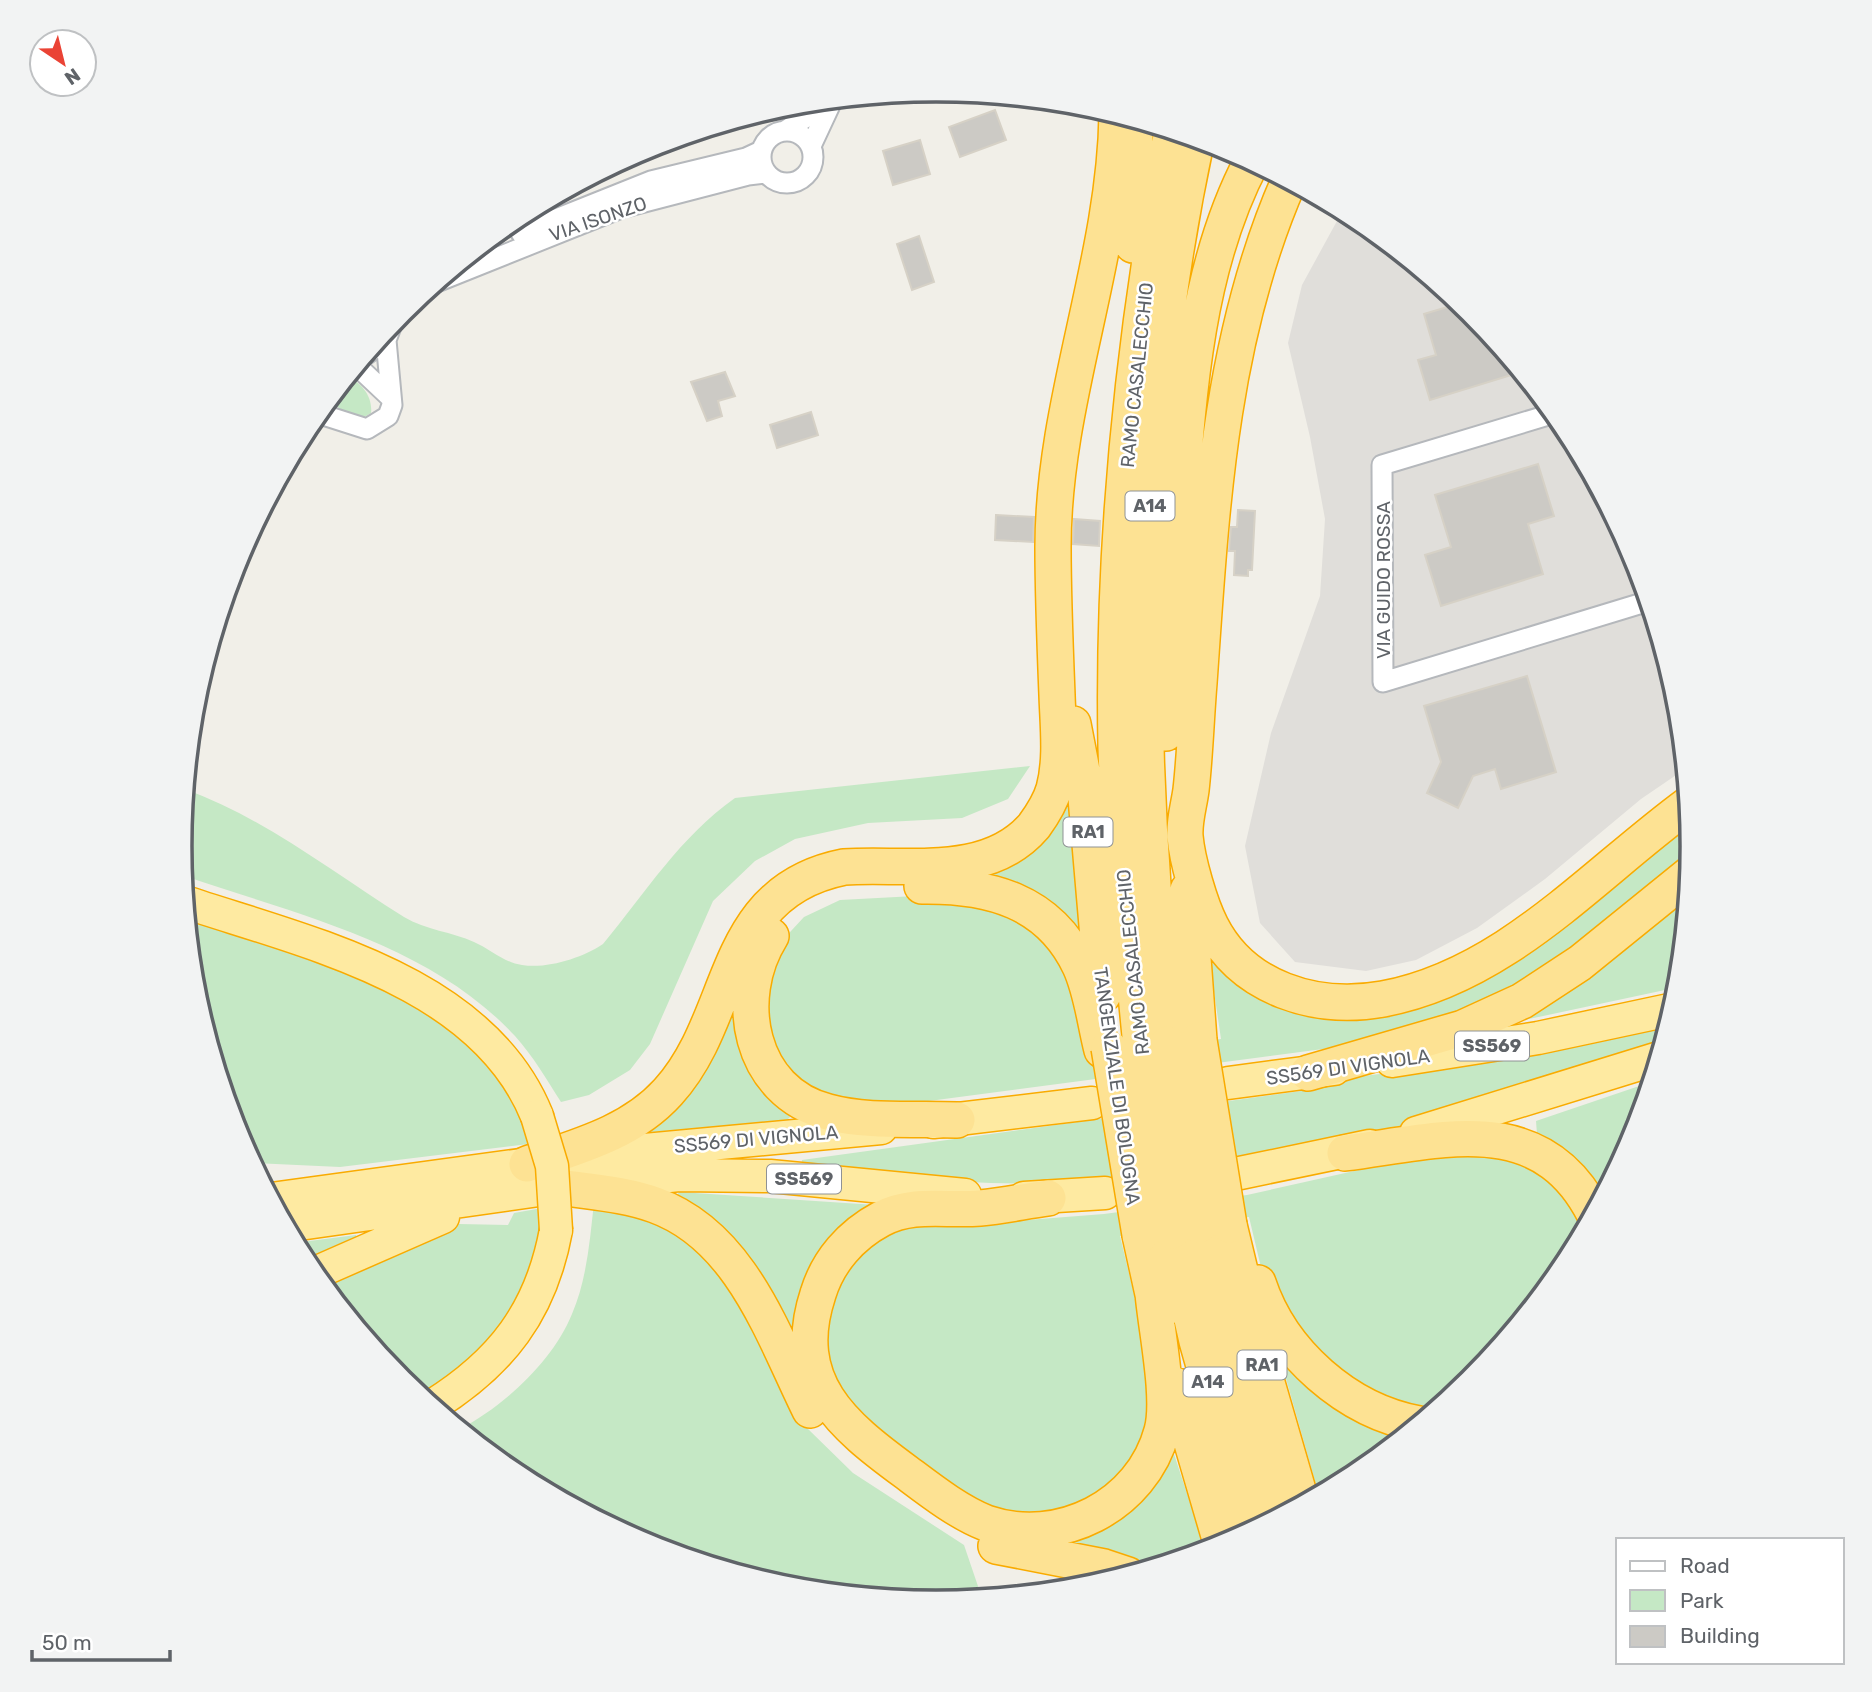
<svg xmlns="http://www.w3.org/2000/svg" width="1872" height="1692" viewBox="0 0 1872 1692" font-family="Rubik,sans-serif">
  <rect width="100%" height="100%" fill="#f1efe8"/>
  <path fill="#e0deda" d="M 1343,210 L 1357,217 L 1471,311 L 1565,426 L 1635,557 L 1678,699 L 1685,769 L 1641,799 L 1545,879 L 1477,928 L 1416,960 L 1366,971 L 1295,962 L 1260,923 L 1245,846 L 1271,733 L 1320,596 L 1325,519 L 1310,437 L 1288,343 L 1302,285 Z"/>
  <path fill="#c5e8c5" d="M 347,376 C 362,383 373,397 371,413 L 361,419 L 350,416 L 328,400 Z
    M 1030,766 L 1008,799 L 962,818 L 868,823 L 795,839 L 755,861 L 713,901 L 650,1044 L 630,1070 L 589,1095 L 561,1102 C 547,1080 533,1056 515,1036 C 429,943 297,915 182,875 L 179,846 L 185,789 C 268,820 330,871 404,917 C 426,930 452,932 474,942 C 490,949 505,963 522,965 C 548,969 582,958 603,944 C 646,892 680,837 735,798 Z
    M 1069,799 L 1080,937 L 964,873 Z
    M 1690,816 L 1691,860 L 1516,992 L 1376,1042 L 876,1108 L 797,1086 L 761,1026 L 778,945 L 804,917 L 840,900 L 934,895 L 1003,906 L 1066,958 L 1090,1057 L 1221,1039 L 1207,944 L 1375,1011 Z
    M 1689,886 L 1679,987 L 1515,1022 Z
    M 186,915 L 360,970 L 487,1052 L 537,1143 L 340,1167 L 252,1163 L 237,1135 L 194,993 Z
    M 747,953 L 790,1117 L 787,1120 L 643,1133 Z
    M 1669,1023 L 1664,1041 C 1468,1109 1263,1178 1054,1183 C 969,1186 885,1175 801,1167 L 802,1160 L 1301,1091 L 1308,1083 L 1419,1069 Z
    M 1651,1082 L 1635,1136 L 1602,1197 L 1555,1145 L 1537,1134 L 1536,1121 Z
    M 1479,1146 L 1543,1168 L 1588,1223 C 1549,1297 1491,1365 1426,1418 L 1333,1375 L 1264,1280 L 1249,1217 L 1120,1236 L 1158,1394 L 1138,1466 L 1070,1518 L 987,1513 L 852,1415 L 822,1347 L 832,1287 L 883,1229 L 979,1218 L 1027,1220 L 1104,1214 L 1247,1195 L 1444,1151 Z
    M 679,1192 L 876,1205 L 802,1346 L 675,1199 Z
    M 594,1202 L 694,1237 L 742,1300 L 807,1428 L 853,1473 L 964,1545 L 982,1598 L 936,1603 L 788,1588 L 646,1545 L 515,1475 L 460,1429 C 504,1406 553,1361 572,1314 C 587,1279 590,1239 594,1202 Z
    M 548,1207 L 520,1312 L 427,1402 L 401,1381 L 321,1284 L 425,1235 L 459,1224 L 508,1225 L 514,1213 Z
    M 356,1235 L 357,1242 L 307,1267 L 294,1243 Z
    M 1279,1354 L 1410,1431 L 1356,1475 L 1319,1495 Z
    M 1172,1448 L 1206,1551 L 1144,1570 L 1091,1554 L 1058,1538 Z"/>
  <path fill="#cccac5" stroke="#d6d1c6" stroke-width="2" d="M 995,110 L 1006,140 L 960,157 L 949,127 Z
    M 920,140 L 930,174 L 893,185 L 883,151 Z
    M 919,236 L 934,282 L 912,290 L 897,244 Z
    M 1461,303 L 1521,372 L 1430,400 L 1418,360 L 1436,355 L 1424,314 Z
    M 725,372 L 735,396 L 718,401 L 722,416 L 707,421 L 691,382 Z
    M 811,412 L 818,435 L 777,448 L 770,425 Z
    M 1538,464 L 1554,516 L 1528,524 L 1543,574 L 1441,606 L 1425,555 L 1451,547 L 1435,495 Z
    M 1238,510 L 1255,511 L 1252,570 L 1248,570 L 1248,576 L 1234,575 L 1235,551 L 1229,551 L 1231,527 L 1237,527 Z
    M 996,515 L 1034,517 L 1033,542 L 995,540 Z
    M 1074,519 L 1100,521 L 1099,546 L 1073,544 Z
    M 1527,676 L 1556,772 L 1501,789 L 1495,769 L 1473,776 L 1458,808 L 1427,793 L 1441,762 L 1424,706 Z"/>
  <g fill="none" stroke-linecap="round" stroke-linejoin="round">
    <defs>
      <path id="minor" d="M 785,131 L 834,99
        M761 157a26 26 0 1 1 52 0a26 26 0 1 1-52 0Z
        M 811,146 L 832,101
        M 521,233 L 651,181 L 746,158 L 761,151
        M 434,283 L 621,208 L 748,175 L 766,173
        M 364,356 L 386,340 L 394,319
        M 356,365 L 391,398
        M 317,413 L 367,429 L 388,416 L 392,405 L 386,340
        M 1555,413 L 1382,465 L 1383,682 L 1649,601"/>
      <path id="trunk" d="M 185,902 C 308,943 483,981 537,1116
        M 1392,1061 L 1538,1038 L 1674,1009
        M 1228,1083 L 1334,1069
        M 933,1122 L 1092,1103
        M 1416,1133 L 1659,1058
        M 1240,1173 L 1370,1146
        M 1024,1198 L 1105,1193
        M 271,1199 L 602,1154 L 881,1128
        M 285,1226 L 560,1187 L 679,1175 L 770,1176 L 965,1195
        M 313,1274 L 443,1217
        M 432,1406 C 501,1363 541,1312 556,1230"/>
      <path id="motorway" d="M 1289,181 C 1219,340 1211,513 1199,683 C 1196,719 1195,755 1191,790 C 1189,805 1184,821 1185,836 C 1187,860 1200,905 1211,926 C 1243,989 1316,1011 1383,999 C 1506,976 1592,875 1689,804
        M 1133,245 L 1135,133
        M 1073,724 L 1085,786 L 1103,995
        M 1166,733 C 1169,659 1174,585 1180,511 C 1188,394 1196,267 1252,161
        M 922,886 C 988,885 1049,900 1080,966 C 1092,992 1095,1023 1102,1050
        M 1188,890 L 1199,1040
        M 771,936 C 732,998 749,1092 828,1112 C 868,1123 916,1118 957,1120
        M 1168,1044 C 1133,744 1133,435 1197,138
        M 1141,1047 C 1132,947 1119,848 1116,747 C 1112,541 1134,332 1172,131
        M 1308,1073 L 1463,1028 L 1522,1001 L 1580,963 L 1690,874
        M 1345,1153 C 1440,1141 1540,1108 1594,1213
        M 527,1164 C 577,1147 631,1133 668,1092 C 738,1015 718,892 844,867 C 907,863 988,880 1034,826 C 1042,815 1050,803 1054,789 C 1062,759 1058,726 1057,695 C 1055,645 1053,596 1053,547 C 1053,400 1115,260 1117,114
        M 560,1187 C 592,1192 625,1194 655,1205 C 741,1236 773,1335 810,1410
        M 1048,1198 C 1025,1201 1003,1206 980,1208 C 945,1211 914,1202 881,1219 C 851,1235 828,1261 818,1294 C 789,1382 842,1425 906,1472 C 930,1490 958,1512 986,1523 C 1059,1548 1142,1506 1162,1431 C 1171,1398 1156,1329 1153,1293
        M 1199,1225 L 1243,1407 L 1277,1518
        M 1229,1225 L 1267,1383 L 1302,1504
        M 1172,1231 L 1197,1341 L 1251,1532
        M 1140,1235 L 1158,1317
        M 1258,1283 C 1281,1353 1347,1411 1419,1424
        M 1175,1385 L 1222,1546
        M 996,1546 L 1104,1567 L 1128,1575"/>
    </defs>
    <use href="#minor" stroke="#b5b8bc" stroke-width="23"/>
    <use href="#trunk" stroke="#f9ab00" stroke-width="35"/>
    <use href="#motorway" stroke="#f9ab00" stroke-width="38"/>
    <use href="#minor" stroke="#fff" stroke-width="19"/>
    <use href="#trunk" stroke="#feeaa1" stroke-width="32"/>
    <use href="#motorway" stroke="#fde293" stroke-width="35"/>
    <defs>
      <path id="trunk-bridge" d="M 537,1116 L 552,1166 L 556,1230"/>
      <path id="motorway-bridge" d="M 1199,1040 L 1229,1225
        M 1168,1044 L 1199,1225
        M 1141,1047 L 1172,1231
        M 1109,1048 L 1140,1235"/>
    </defs>
    <use href="#trunk-bridge" stroke="#f9ab00" stroke-width="35" stroke-linecap="butt"/>
    <use href="#motorway-bridge" stroke="#f9ab00" stroke-width="38" stroke-linecap="butt"/>
    <use href="#trunk-bridge" stroke="#feeaa1" stroke-width="32"/>
    <use href="#motorway-bridge" stroke="#fde293" stroke-width="35"/>
  </g>
  <g text-anchor="middle" dominant-baseline="central" stroke-width="5" stroke-linejoin="round" paint-order="stroke">
    <g fill="#fff" stroke="#8f9295" stroke-width="2">
      <rect x="1125.5" y="491.5" width="49" height="29" rx="5"/>
      <rect x="1063.5" y="817.5" width="49" height="29" rx="5"/>
      <rect x="1455" y="1031.5" width="74" height="29" rx="5"/>
      <rect x="767" y="1164.5" width="74" height="29" rx="5"/>
      <rect x="1237.5" y="1350.5" width="49" height="29" rx="5"/>
      <rect x="1183.5" y="1367.5" width="49" height="29" rx="5"/>
    </g>
    <g font-size="18" font-weight="bold" fill="#5f6368">
      <text x="1150" y="506">A14</text>
      <text x="1088" y="832">RA1</text>
      <text x="1492" y="1046">SS569</text>
      <text x="804" y="1179">SS569</text>
      <text x="1262" y="1365">RA1</text>
      <text x="1208" y="1382">A14</text>
    </g>
    <g font-size="19" fill="#5f6368" stroke="#fff">
      <text transform="translate(598 219) rotate(-19)">VIA ISONZO</text>
      <text transform="translate(1137 375) rotate(-84)">RAMO CASALECCHIO</text>
      <text transform="translate(1383 580) rotate(-90)">VIA GUIDO ROSSA</text>
      <text transform="translate(1133 962) rotate(-96)">RAMO CASALECCHIO</text>
      <text transform="translate(1348 1067) rotate(-8)">SS569 DI VIGNOLA</text>
      <text transform="translate(1117 1086) rotate(82)">TANGENZIALE DI BOLOGNA</text>
      <text transform="translate(756 1139) rotate(-5)">SS569 DI VIGNOLA</text>
    </g>
  </g>
  <path d="M0 0H1872V1692H0ZM192 846a744 744 0 1 1 1488 0a744 744 0 1 1-1488 0Z" fill="#f2f3f3" fill-rule="evenodd"/>
  <path fill="none" stroke="#5f6368" stroke-width="3.5" d="M192 846a744 744 0 1 1 1488 0a744 744 0 1 1-1488 0Z"/>
  <rect x="1616" y="1538" width="228" height="126" fill="#ffffff" stroke="#bfc1c3" stroke-width="2"/>
  <rect x="1630" y="1561" width="35" height="10" fill="#ffffff" stroke="#bfc1c3" stroke-width="2"/>
  <text x="1680" y="1573" font-size="21" fill="#5f6368">Road</text>
  <rect x="1630" y="1590" width="35" height="21" fill="#c5e8c5" stroke="#bfc1c3" stroke-width="2"/>
  <text x="1680" y="1608" font-size="21" fill="#5f6368">Park</text>
  <rect x="1630" y="1626" width="35" height="21" fill="#cccac5" stroke="#bfc1c3" stroke-width="2"/>
  <text x="1680" y="1643" font-size="21" fill="#5f6368">Building</text>
  <g transform="translate(63 63) rotate(145)"><circle r="33" fill="#ffffff" stroke="#bfc1c3" stroke-width="2"/>
  <path d="M0-5L12 26L0 18L-12 26Z" fill="#ea4335"/>
  <text y="-10" font-size="19" font-weight="bold" text-anchor="middle" fill="#5f6368">N</text>
  </g>
  <path d="M32 1650v10h138v-10" fill="none" stroke="#5f6368" stroke-width="3.5"/>
  <text x="42" y="1650" font-size="21" fill="#5f6368" stroke="#ffffff" stroke-width="5" paint-order="stroke">50 m</text>
</svg>
